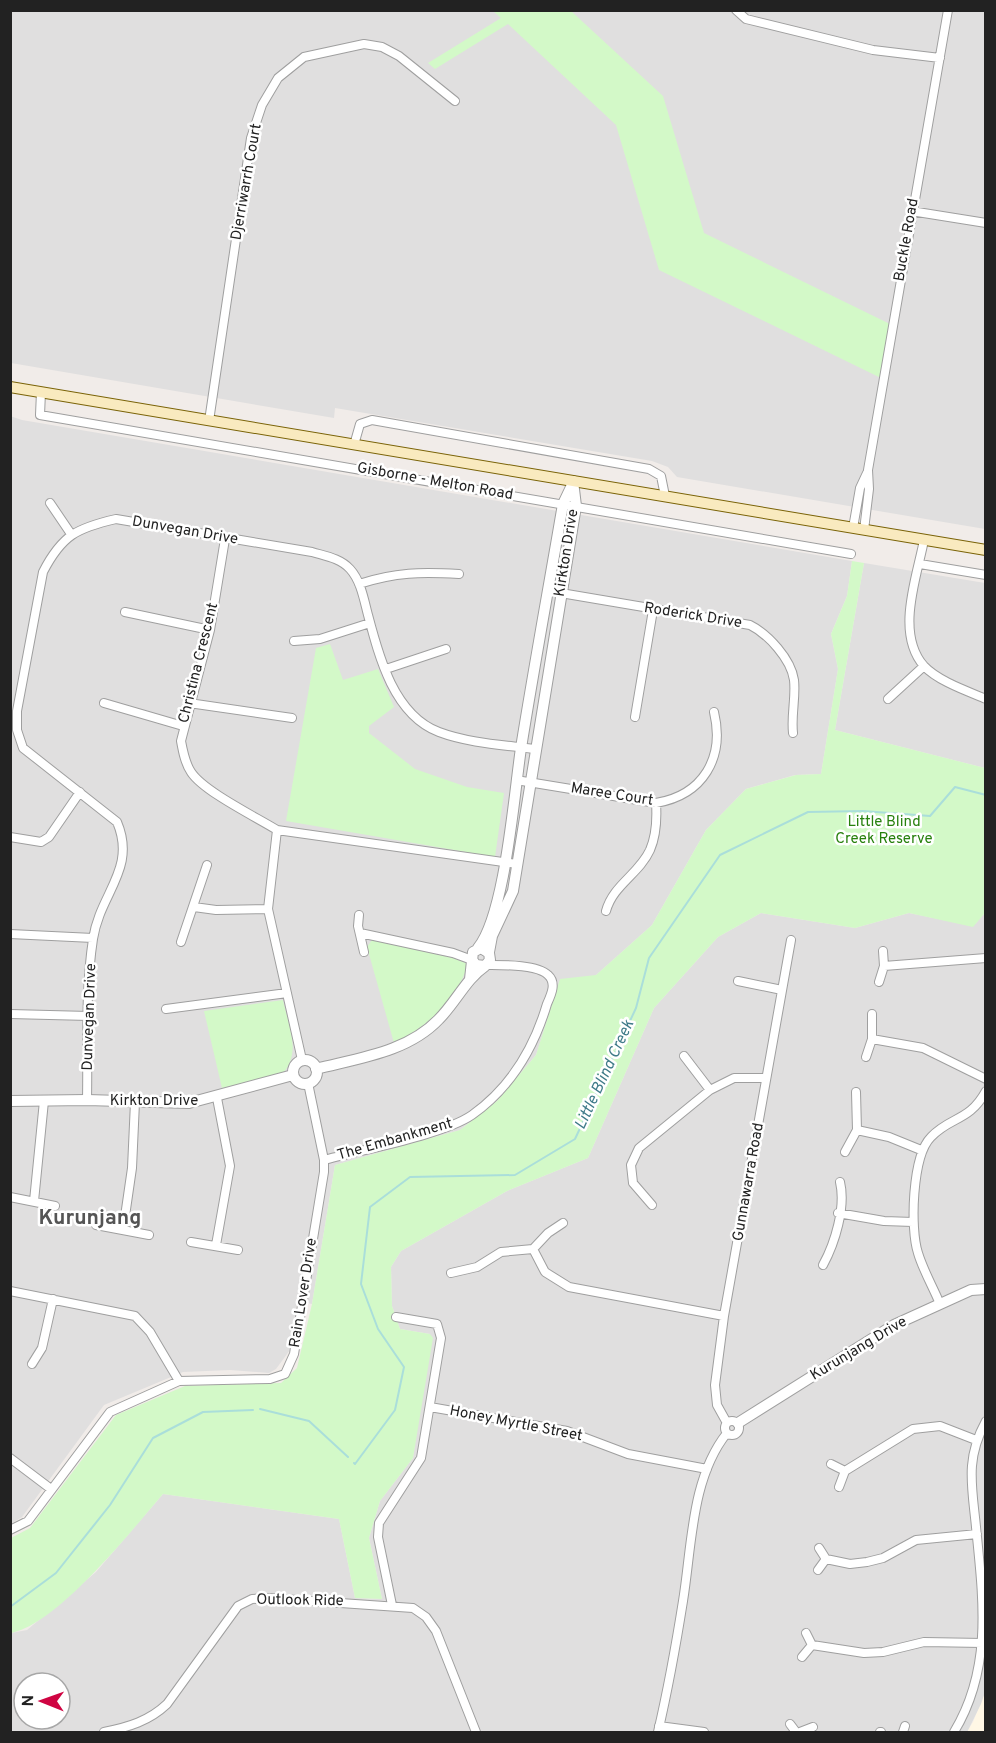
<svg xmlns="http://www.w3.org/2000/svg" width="996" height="1743" viewBox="0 0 996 1743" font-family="Overpass,sans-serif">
  <rect width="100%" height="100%" fill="#f1ece9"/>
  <path fill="#e0dfdf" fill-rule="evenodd" d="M 10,11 L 985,11 L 985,529 L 677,477 L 668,467 L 652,461 L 335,408 L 334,418 L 11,363 Z
    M 10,416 L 22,420 L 852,561 L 847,596 L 831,634 L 838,669 L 821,774 L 795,775 L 746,789 L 706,830 L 652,925 L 548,1018 L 536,1055 L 497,1101 L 460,1130 L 335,1165 L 312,1304 L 297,1301 L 290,1350 L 276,1369 L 269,1373 L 230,1370 L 183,1372 L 104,1405 L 22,1517 L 11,1524 Z
    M 864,563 L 985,583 L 985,768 L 835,730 Z
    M 761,913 L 855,928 L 909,913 L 973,926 L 985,913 L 986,1692 L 967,1732 L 11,1732 L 11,1633 L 27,1630 L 96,1572 L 163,1494 L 339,1519 L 355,1598 L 382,1599 L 369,1538 L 380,1501 L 413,1458 L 430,1334 L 400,1329 L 392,1306 L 391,1267 L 401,1251 L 507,1191 L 588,1158 L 654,1008 L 718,937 ZM 24,1683 L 60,1683 L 60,1719 L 24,1719 Z"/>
  <path fill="#fff7e5" d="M 985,1692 L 985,1732 L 967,1732 L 973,1722 Z"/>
  <path fill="#d3f9c8" d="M 493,11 L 571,11 L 663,96 L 704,233 L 892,325 L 883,379 L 659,270 L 616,125 L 508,24 L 435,69 L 428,63 L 501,18 Z
    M 852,561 L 864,563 L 835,730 L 985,768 L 985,913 L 973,927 L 909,913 L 855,928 L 761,913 L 718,937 L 654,1008 L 588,1158 L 507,1191 L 401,1251 L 391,1267 L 392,1306 L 400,1329 L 430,1334 L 433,1338 L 413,1458 L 380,1501 L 369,1538 L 382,1599 L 355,1598 L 339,1519 L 163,1494 C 131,1531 58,1624 11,1633 L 11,1538 L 30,1528 L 116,1415 L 185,1386 L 281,1383 L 297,1368 L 312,1304 L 335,1165 L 460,1130 L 497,1101 L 536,1055 L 560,979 L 596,975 L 652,925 L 706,830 L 746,789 L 796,775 L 821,774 L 838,669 L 831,634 L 847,596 Z
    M 330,644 L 343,680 L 378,669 L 394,707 L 369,726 L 369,733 L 415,769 L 467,787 L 504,793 L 495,857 L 286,821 L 316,648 Z
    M 372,940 L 453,958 L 468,964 C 458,999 426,1028 394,1043 L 367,947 Z
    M 283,1000 C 288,1024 302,1052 283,1073 L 222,1088 L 204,1011 Z"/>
  <path fill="#dedede" d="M 982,1655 L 985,1656 L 985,1692 L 981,1704 L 967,1732 L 954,1732 Z"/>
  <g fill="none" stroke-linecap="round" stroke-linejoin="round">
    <path stroke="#aadeda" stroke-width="2" d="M 260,1409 L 309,1421 L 348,1457
      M 354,1463 L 355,1464 L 395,1410 L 404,1367 L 378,1329 L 361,1284 L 370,1207 L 410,1177 L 515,1175 L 575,1139 L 636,1008 L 649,958 L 720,855 L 808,812 L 863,811 L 930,816 L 955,787 L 986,795
      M 10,1607 L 56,1573 L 110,1505 L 153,1438 L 203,1412 L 253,1410"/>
    <defs>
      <path id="minor" d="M 736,10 L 746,19 L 873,50 L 940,58
        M 911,211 L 986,223
        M 41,392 L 40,415 L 851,554
        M 209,421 L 251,138 L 262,105 L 278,78 L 304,57 L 364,44 L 382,47 L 399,56 L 455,101
        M 354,445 L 360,424 L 372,420 L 649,469 L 661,476 L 665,496
        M 50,503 L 71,534
        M 853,528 L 860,488 L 867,473
        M 864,530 L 869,489 L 868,470 L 948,10
        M 225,539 L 210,630 L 181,741 C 183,752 185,763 191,772 C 203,791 256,817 277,830 L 268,909 L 302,1060
        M 924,540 C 917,577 895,633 924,666 C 938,681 967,691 986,699
        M 920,564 L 986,575
        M 359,584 C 396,572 421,572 459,574
        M 549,591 L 750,625 C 768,634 791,659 794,680 C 796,697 791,715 793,733
        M 125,612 L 210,630
        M 294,641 L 320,639 L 370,623
        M 386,669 L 446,649
        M 888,699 L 924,666
        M 104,703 L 183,726
        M 189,703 L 292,718
        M 635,717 L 653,610
        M 516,780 L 656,803 C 703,795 725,758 714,712
        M 277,830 L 517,864
        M 10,837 L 41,842 L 49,837 L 80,792
        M 194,907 L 216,910 L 268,909
        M 606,911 C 613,885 639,874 650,850 C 656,836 657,818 656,803
        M 359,915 L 358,926 L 364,952
        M 360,933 L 453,953 L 472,960
        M 10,934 L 93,938
        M 181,942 L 207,865
        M 884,966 L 986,958
        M 738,981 L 782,990
        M 879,982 L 884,966 L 883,951
        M 166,1009 L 287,993
        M 10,1014 L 89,1016
        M 872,1039 L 923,1048 L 986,1079
        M 684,1056 L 710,1090
        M 866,1057 L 872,1039 L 872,1014
        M 87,1100 C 88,1047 85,991 93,939 C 100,893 137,869 117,822 L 23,748 L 17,730 L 17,711 L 43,572 C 62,535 77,528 116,519 L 312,552 C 325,556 340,558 350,569 C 361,581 364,600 368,615 C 379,657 394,715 439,732 C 468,743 504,745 534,749
        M 857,1130 L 889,1137 L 921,1150
        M 845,1152 L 857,1130 L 856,1092
        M 324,1160 C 361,1150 443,1135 472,1115 C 510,1088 534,1048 547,1004 C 551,995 557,983 548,975 C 537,964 501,965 486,965
        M 10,1197 L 55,1206
        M 34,1201 L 44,1101
        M 652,1205 L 633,1183 L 631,1165 L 639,1148 L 710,1090 L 734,1078 L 766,1078
        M 838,1213 L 884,1221 L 913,1222
        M 563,1223 L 548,1233 L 533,1249 L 545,1272 L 569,1287 L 724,1316
        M 96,1225 L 149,1235
        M 123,1230 L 132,1168 L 135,1102
        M 191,1242 L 238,1250
        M 216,1245 L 230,1166 L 217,1098
        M 823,1265 C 835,1243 846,1207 840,1182
        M 451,1273 L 477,1267 L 501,1252 L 533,1249
        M 10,1291 L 135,1316 L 150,1332 L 179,1381
        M 940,1304 C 933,1287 923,1270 918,1253 C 910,1229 912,1156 931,1137 C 951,1116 969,1122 986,1091
        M 32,1364 L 42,1348 L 53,1299
        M 430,1407 L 567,1431 L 628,1454 L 707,1469
        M725 1428a7 7 0 1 1 14 0a7 7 0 1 1-14 0Z
        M 727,1423 L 717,1405 L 715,1385 L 724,1316 L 791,940
        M 10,1458 L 51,1489
        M 831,1464 L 845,1471 L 839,1487
        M 845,1471 L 913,1429 L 940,1426 L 976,1440
        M 10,1530 L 28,1521 L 110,1412 L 179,1381 L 270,1379 L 285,1374 L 294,1354 L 324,1172 L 324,1160 L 308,1083
        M 826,1559 L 850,1564 L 867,1562 L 883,1558 L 916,1540 L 977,1534
        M 818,1570 L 826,1559 L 819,1548
        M 392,1605 L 378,1537 L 379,1523 L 421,1458 L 441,1338 L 437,1324 L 396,1317
        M 812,1645 L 864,1653 L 883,1652 L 924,1642 L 983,1643
        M 802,1657 L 812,1645 L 806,1633
        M 790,1724 L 796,1732
        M 659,1726 L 704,1732
        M 104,1732 C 129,1727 149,1721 167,1704 L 238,1606 L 252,1599 L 268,1598 L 413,1608 L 426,1617 L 436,1631 L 476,1732
        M 658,1732 C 668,1689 676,1645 683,1601 C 692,1546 691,1478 727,1433
        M 800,1732 L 813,1727
        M 880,1732 L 881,1732
        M 903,1732 L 905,1726
        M 954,1732 C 993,1668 983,1598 976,1527 C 972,1486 965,1459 986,1421"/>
      <path id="tertiary" d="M 478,948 C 505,915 514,795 521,748 C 534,667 549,586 563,504 L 573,483
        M 489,952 L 492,936 L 513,891 L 576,506 L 573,481
        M 470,979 L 473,952 L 481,948 L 489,953 L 490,960 L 485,966 L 476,965 L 473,961
        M293 1072a12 12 0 1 1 24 0a12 12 0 1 1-24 0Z
        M 316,1069 C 359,1058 408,1052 439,1019 C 456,1002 466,979 485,966
        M 10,1101 L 87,1100 L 189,1103 L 293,1075
        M 738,1423 L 894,1325 L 971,1290 L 986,1289"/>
      <path id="secondary" d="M 10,387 L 986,550"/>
    </defs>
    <use href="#minor" stroke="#9f9f9f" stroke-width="10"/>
    <use href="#tertiary" stroke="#9f9f9f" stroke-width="12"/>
    <use href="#secondary" stroke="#7a6307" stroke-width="12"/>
    <use href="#minor" stroke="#fff" stroke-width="8"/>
    <use href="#tertiary" stroke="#fff" stroke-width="10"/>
    <use href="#secondary" stroke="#f9eabf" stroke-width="10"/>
  </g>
  <g text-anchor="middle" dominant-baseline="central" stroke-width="5" stroke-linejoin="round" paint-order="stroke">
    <g font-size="15" fill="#222" stroke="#fff">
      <text transform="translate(247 182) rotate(-80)">Djerriwarrh Court</text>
      <text transform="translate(907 240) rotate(-80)">Buckle Road</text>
      <text transform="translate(435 482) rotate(10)">Gisborne - Melton Road</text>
      <text transform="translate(185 531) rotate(10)">Dunvegan Drive</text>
      <text transform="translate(567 553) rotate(-81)">Kirkton Drive</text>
      <text transform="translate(693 616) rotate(9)">Roderick Drive</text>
      <text transform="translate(199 663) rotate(-76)">Christina Crescent</text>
      <text transform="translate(612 795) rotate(9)">Maree Court</text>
      <text transform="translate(90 1017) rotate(-88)">Dunvegan Drive</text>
      <text x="154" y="1101">Kirkton Drive</text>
      <text transform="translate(395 1140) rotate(-16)">The Embankment</text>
      <text transform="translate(749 1182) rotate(-80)">Gunnawarra Road</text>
      <text transform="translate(304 1293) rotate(-81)">Rain Lover Drive</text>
      <text transform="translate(859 1349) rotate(-31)">Kurunjang Drive</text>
      <text transform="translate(516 1424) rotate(11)">Honey Myrtle Street</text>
      <text transform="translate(300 1601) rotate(1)">Outlook Ride</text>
    </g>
    <g font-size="15" fill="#28810e" stroke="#fff">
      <text x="884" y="822">Little Blind<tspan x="884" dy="17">Creek Reserve</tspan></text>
    </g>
    <g font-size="16" font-style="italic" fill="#3f7b89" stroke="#fff">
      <text transform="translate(605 1075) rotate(-65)">Little Blind Creek</text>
    </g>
    <g font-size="21" font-weight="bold" fill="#555" stroke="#fff">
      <text x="90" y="1218">Kurunjang</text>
    </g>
  </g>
  <rect width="996" height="1743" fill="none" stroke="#222222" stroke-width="24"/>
  <g transform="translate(42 1701) rotate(271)"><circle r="28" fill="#ffffff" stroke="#a7a7a7" stroke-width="1.5"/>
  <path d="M0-4.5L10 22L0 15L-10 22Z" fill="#cf0442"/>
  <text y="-9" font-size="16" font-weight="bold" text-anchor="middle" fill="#222222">N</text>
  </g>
</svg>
